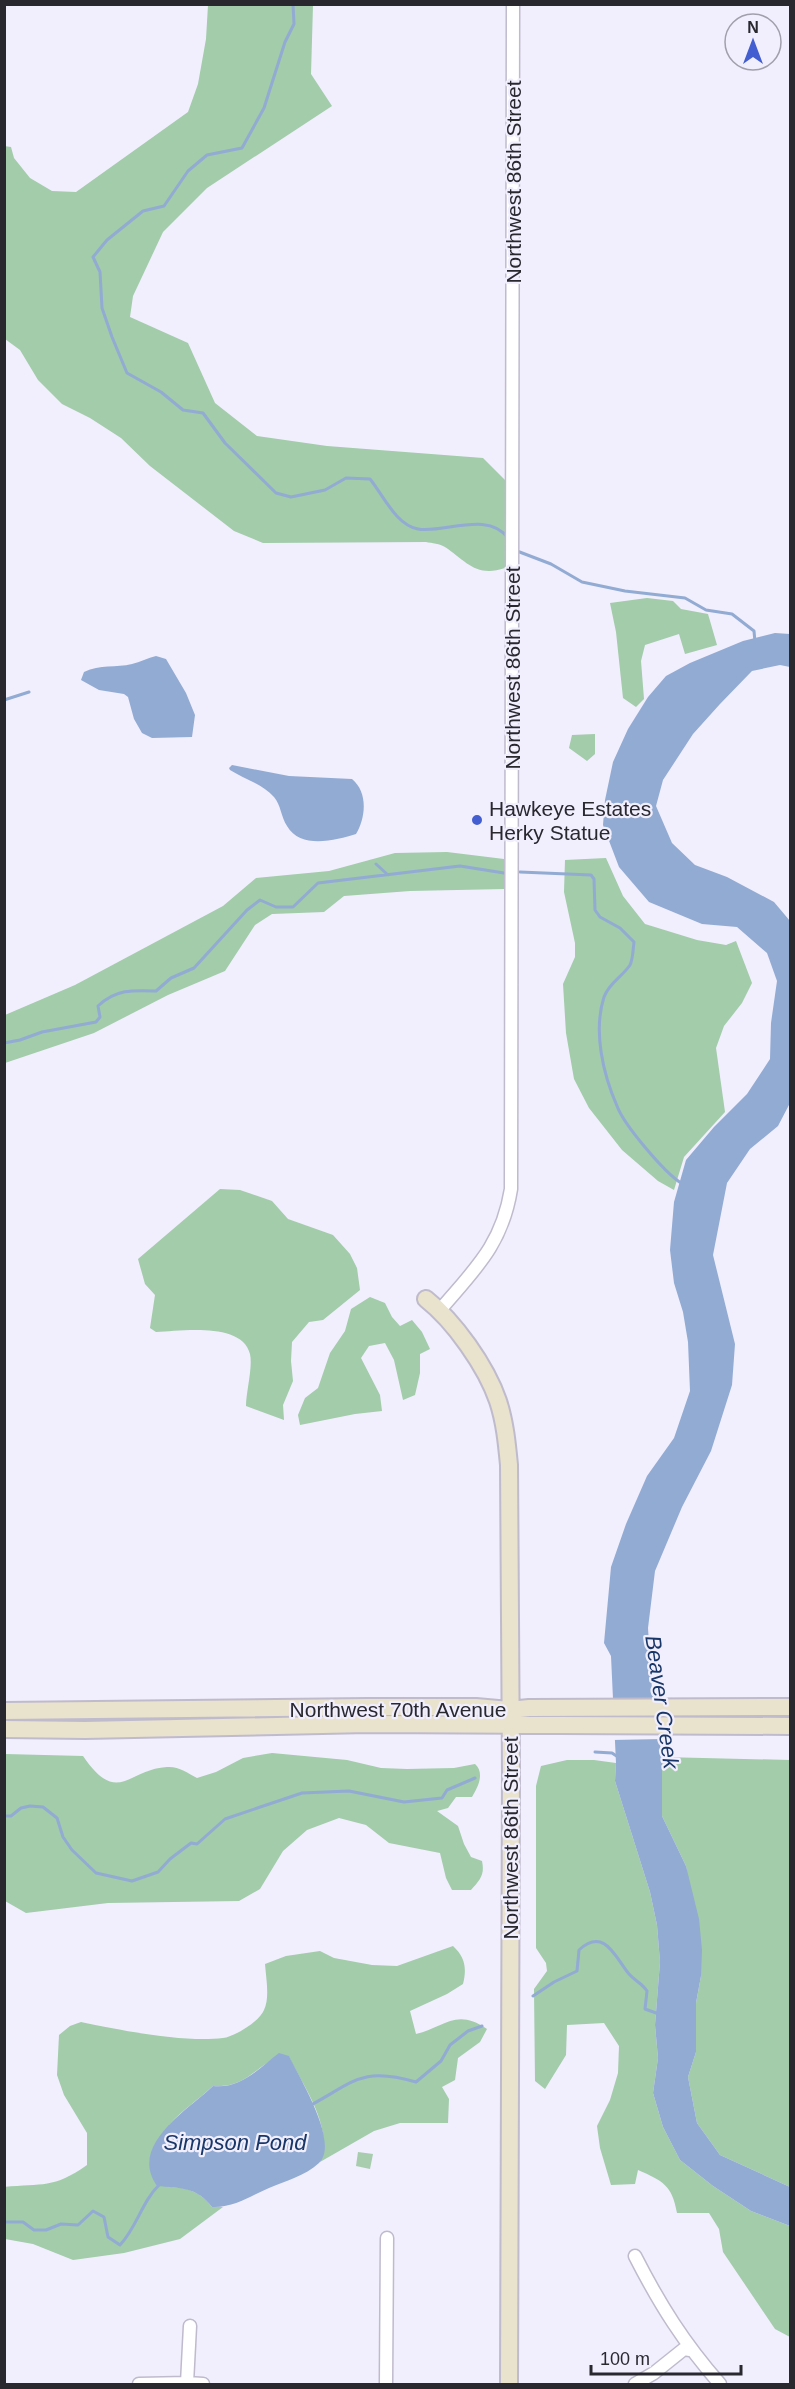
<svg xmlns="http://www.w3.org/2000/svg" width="795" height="2389" viewBox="0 0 795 2389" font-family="Helvetica,sans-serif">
  <rect width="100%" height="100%" fill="#f1eefd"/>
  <path fill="#a8ccae" d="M 358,2152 L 373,2154 L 370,2169 L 356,2166 Z"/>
  <path fill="#a2ccaa" d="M 208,5 L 313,5 L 311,74 L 332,106 L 207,188 L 163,232 L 133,296 L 130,317 L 188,343 L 215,403 L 257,436 L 327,446 L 483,458 L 506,481 C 508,510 511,539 505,568 C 476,578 466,561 445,547 C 440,544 432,543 426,542 L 263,543 L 234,531 L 150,466 L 121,438 L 90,418 L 62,404 L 38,380 L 20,350 L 5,339 L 4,146 L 11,147 L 14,158 L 30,178 L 52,191 L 76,192 L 188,112 L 198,84 L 206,39 Z
    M 647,598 L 673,601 L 681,609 L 708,614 L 717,645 L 685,654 L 679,634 L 645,645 L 641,661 L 644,699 L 636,707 L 623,698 L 616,632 L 610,603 Z
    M 595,734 L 595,754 L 587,761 L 569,748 L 572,735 Z
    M 447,852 L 504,859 L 504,889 L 410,891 L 344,896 L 324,912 L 272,914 L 255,925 L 225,971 L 168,995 L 94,1033 L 5,1063 L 5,1015 L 75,985 L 223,906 L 256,878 L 329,871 L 395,853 Z
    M 606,858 L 623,896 L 645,924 L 697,940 L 726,945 L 736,941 L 752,983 L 742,1003 L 724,1026 L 716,1048 L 725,1112 L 684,1157 L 674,1190 L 658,1181 L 622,1150 L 589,1108 L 574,1079 L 566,1033 L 563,984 L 575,957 L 575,943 L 564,892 L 565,860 Z
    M 220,1189 L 240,1190 L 272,1201 L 288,1219 L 333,1235 L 350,1254 L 357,1268 L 360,1290 L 323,1320 L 309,1322 L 292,1342 L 291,1361 L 293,1381 L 283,1405 L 284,1420 L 246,1406 C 246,1392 253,1367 250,1354 C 242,1322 182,1331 156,1332 L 150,1328 L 155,1295 L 145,1284 L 138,1259 Z
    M 370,1297 L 385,1303 L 392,1317 L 400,1326 L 412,1320 L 422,1332 L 430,1349 L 420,1354 L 420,1373 L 415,1395 L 403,1400 L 394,1360 L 385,1343 L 369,1346 L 361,1358 L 380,1395 L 382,1411 L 355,1414 L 300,1425 L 298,1415 L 305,1398 L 318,1388 L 330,1353 L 345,1331 L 351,1309 Z
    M 272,1753 L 347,1760 L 381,1768 L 407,1769 L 454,1768 L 475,1764 C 485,1773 478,1787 472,1797 L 456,1797 L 448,1808 L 437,1811 L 458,1826 L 464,1844 L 471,1857 L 482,1861 C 485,1875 480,1880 471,1890 L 452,1890 L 446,1878 L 440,1853 L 389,1843 L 366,1825 L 339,1818 L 307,1830 L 283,1851 L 260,1889 L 239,1901 L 108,1903 L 26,1913 L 5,1901 L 5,1754 L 83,1756 C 118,1807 128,1769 167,1767 C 178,1766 188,1773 197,1778 L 216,1772 L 243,1758 Z
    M 662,1757 L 790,1760 L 790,2187 L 720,2155 L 697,2123 L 688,2077 L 696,2052 L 696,2003 L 701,1976 L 686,1866 L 662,1816 Z
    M 567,1760 L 594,1760 L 616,1763 L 615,1781 L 650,1892 L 657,1925 L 660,1962 L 655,2025 L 658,2058 L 653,2093 L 663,2127 L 680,2160 L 713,2186 L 751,2211 L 790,2226 L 790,2337 L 775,2329 L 723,2252 L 719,2229 L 709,2213 L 677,2213 C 672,2185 663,2181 638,2170 L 635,2184 L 611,2185 L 600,2148 L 597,2126 L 610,2100 L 618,2073 L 619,2046 L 604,2023 L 567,2025 L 566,2055 L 545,2089 L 535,2081 L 534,1989 L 547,1971 L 546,1963 L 536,1948 L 536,1786 L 541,1766 Z
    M 453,1946 C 465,1957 467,1968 463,1984 L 447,1994 L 410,2011 L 416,2034 C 443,2028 456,2007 487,2029 L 480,2042 L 458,2058 L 455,2080 L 442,2087 L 449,2099 L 448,2123 L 400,2123 L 374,2131 L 320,2162 C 334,2128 304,2087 289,2057 C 283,2057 274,2057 270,2061 C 250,2074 240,2088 213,2086 C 198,2100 182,2110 169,2125 L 168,2187 C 187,2187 201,2192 212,2207 L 223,2207 L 180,2239 L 124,2253 L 73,2260 L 33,2244 L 5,2239 L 4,2187 C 43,2183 53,2189 87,2165 L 87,2133 L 64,2095 L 57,2075 L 59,2035 L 70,2026 L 81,2022 C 119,2030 185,2043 223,2038 C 234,2037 260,2021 264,2010 C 270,1998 266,1978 265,1964 L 286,1956 L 320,1951 L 334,1958 L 372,1965 L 397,1966 Z"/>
  <path fill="#92abd3" d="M 775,633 L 790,634 L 790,667 L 780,665 L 752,671 L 720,704 L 693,734 L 663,780 L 656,806 L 672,843 L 695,865 L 727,877 L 774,902 L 790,921 L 790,1103 L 778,1126 L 750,1149 L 727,1183 L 713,1255 L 735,1344 L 732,1385 L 711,1451 L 682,1507 L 655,1571 L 648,1628 L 652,1690 L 662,1757 L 662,1816 L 686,1866 L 699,1919 L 702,1950 L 701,1976 L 696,2003 L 696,2052 L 688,2077 L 697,2123 L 720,2155 L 790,2187 L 790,2226 L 751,2211 L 713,2186 L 680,2160 L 663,2127 L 653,2093 L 658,2058 L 655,2025 L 660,1962 L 657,1925 L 650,1892 L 615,1781 L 616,1763 L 611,1656 L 604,1643 L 611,1567 L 626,1524 L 647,1476 L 674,1438 L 690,1391 L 688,1342 L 683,1312 L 674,1283 L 670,1250 L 674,1202 L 686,1160 L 714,1127 L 747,1094 L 770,1059 L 771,1023 L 777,981 L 767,953 L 737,927 L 702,924 L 649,902 L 619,867 L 603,825 L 605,800 L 613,762 L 628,729 L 648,697 L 666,676 L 690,663 L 743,641 Z
    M 156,656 L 166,659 L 186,693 L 195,715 L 192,737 L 152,738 L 142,733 L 134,719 L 128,697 L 124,694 L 99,690 L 81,680 L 84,672 C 100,664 116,668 132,664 C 140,662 148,658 156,656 Z
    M 232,765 L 289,776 L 352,779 C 368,792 366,817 356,834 C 336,840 301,850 287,826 C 281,817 281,805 274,797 C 263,784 244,779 230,770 L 229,768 Z
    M 279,2053 L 289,2056 C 299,2077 340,2143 319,2163 C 305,2176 285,2181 269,2188 C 250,2196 234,2208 212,2207 C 197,2187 180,2188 157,2186 C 128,2145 188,2110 213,2086 C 241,2089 258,2069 279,2053 Z"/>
  <path fill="#f1eefd" d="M 609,1699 L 657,1699 L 663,1739 L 612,1740 Z"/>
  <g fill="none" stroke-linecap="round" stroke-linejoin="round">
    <path stroke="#92abd3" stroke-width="3" d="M 293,4 L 294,24 L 285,42 L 264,108 L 242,148 L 207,155 L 188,171 L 164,206 L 143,211 L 107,240 L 93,257 L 100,272 L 102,308 L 112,337 L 127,373 L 161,392 L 183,410 L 203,413 L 225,443 L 276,493 L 291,497 L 325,490 L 346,478 L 370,479 C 383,495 396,525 418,529 C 443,534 488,510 508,538
      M 517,551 L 551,564 L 582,582 L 625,591 L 685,598 L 706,610 L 732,614 L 754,631 L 755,642
      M 4,700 L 29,692
      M 376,864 L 388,875
      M 520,872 L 591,875 L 594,879 L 595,910 L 600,917 L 620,928 L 634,942 C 633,949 633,959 630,965 C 622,977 609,983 604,997 C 593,1031 603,1074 617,1106 C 624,1125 664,1172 681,1183
      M 4,1043 L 20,1040 L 42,1032 L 96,1022 L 100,1017 L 98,1006 C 116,989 133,990 156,991 L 171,978 L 194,968 L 247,910 L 260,900 L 276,907 L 293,907 L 318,883 L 460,866 L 504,873
      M 595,1752 L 612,1753 L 618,1757
      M 4,1816 L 11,1816 L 21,1808 L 30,1806 L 43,1807 L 57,1818 L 63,1837 L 72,1850 L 96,1873 L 132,1881 L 158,1872 L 170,1859 L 191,1843 L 197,1844 L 225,1819 L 302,1793 L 349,1791 L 404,1802 L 442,1798 L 447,1790 L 475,1778
      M 533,1996 L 554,1982 L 577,1971 L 579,1950 C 605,1926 616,1959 629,1974 C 635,1981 642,1983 647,1991 L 645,2009 L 659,2014
      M 311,2105 C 354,2082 362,2066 416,2082 L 441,2061 L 450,2045 L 468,2031 L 482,2026
      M 4,2222 L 23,2222 L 34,2230 L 46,2230 L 61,2224 L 78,2225 L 93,2211 L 104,2217 L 108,2237 L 120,2245 C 137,2227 142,2201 160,2184"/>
    <defs>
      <path id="street" d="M 440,1310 C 475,1269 502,1245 511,1189 L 513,4
        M 635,2256 C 660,2305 684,2343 720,2384
        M 187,2383 L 190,2326
        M 139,2384 L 187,2383 L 203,2384
        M 386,2384 L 387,2238
        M 635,2384 L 654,2373 L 684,2349 L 690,2350"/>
      <path id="secondary" d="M 426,1299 C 454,1321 486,1366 498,1401 C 505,1422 507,1444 509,1465 L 511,1772 L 509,2384
        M 4,1711 L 367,1707 L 476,1707 L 510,1710 L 529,1708 L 790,1707
        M 4,1729 L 85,1730 L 368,1724 L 790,1726"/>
    </defs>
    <use href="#street" stroke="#bfbbcd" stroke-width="15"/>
    <use href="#secondary" stroke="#bfbbcd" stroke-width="20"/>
    <use href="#street" stroke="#fff" stroke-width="12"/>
    <use href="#secondary" stroke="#e9e2cc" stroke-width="16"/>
  </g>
  <circle fill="#425ed1" stroke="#f1eefd" stroke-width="2" cx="477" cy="820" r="6"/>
  <g text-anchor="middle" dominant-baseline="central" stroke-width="4.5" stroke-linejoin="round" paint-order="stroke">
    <g font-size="21" fill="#29282f" stroke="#f1eefd">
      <text transform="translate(513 182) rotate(-90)">Northwest 86th Street</text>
      <text transform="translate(512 668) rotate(-90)">Northwest 86th Street</text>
      <text x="398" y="1709">Northwest 70th Avenue</text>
      <text transform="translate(510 1838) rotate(-90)">Northwest 86th Street</text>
    </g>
    <g font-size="21" fill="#29282f" stroke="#f1eefd" text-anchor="start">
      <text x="489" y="808">Hawkeye Estates<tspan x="489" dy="24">Herky Statue</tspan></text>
    </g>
    <g font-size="22" font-style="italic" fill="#183768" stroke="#f1eefd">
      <text transform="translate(662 1702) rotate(82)">Beaver Creek</text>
      <text x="235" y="2142">Simpson Pond</text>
    </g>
  </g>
  <rect width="795" height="2389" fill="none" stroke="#29282f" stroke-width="12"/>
  <g transform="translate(753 42)"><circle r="28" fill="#f1eefd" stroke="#a19fab" stroke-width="1.5"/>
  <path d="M0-4.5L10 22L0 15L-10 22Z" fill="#425ed1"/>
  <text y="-9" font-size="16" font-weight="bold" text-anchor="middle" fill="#29282f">N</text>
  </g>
  <path d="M591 2365v9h150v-9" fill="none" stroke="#29282f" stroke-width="3"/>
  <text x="600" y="2365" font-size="18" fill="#29282f" stroke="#f1eefd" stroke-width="4.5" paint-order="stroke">100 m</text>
</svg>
